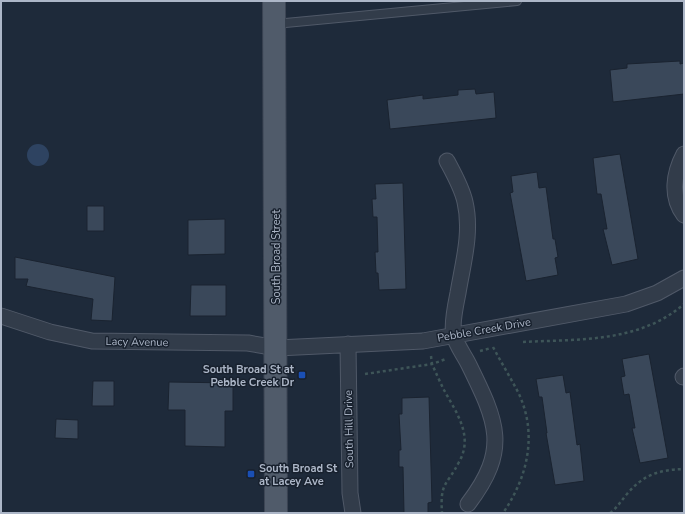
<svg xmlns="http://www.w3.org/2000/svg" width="685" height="514" viewBox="0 0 685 514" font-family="'Nunito Sans',sans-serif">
  <rect width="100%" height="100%" fill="#1e2a3a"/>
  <path fill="#2e4361" d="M27 155a11 11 0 1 1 22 0a11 11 0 1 1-22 0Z"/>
  <path fill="#3a485a" stroke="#1a2330" d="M 680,61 L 680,64 L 684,63 L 684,94 L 613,102 L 610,70 L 627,68 L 627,64 Z
    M 475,89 L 476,94 L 494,92 L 496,118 L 390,129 L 387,100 L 423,95 L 423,99 L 458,95 L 458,90 Z
    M 620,154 L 638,259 L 612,265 L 603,229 L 607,229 L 601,194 L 597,194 L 593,158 Z
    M 537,172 L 539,188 L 546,187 L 553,239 L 555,239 L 558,257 L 555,258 L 558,275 L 526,281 L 510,193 L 513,192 L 511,176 Z
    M 403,183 L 406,289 L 379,290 L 378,273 L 376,273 L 375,252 L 378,252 L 377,217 L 373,217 L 372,199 L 376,199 L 375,184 Z
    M 87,206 L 104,206 L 104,231 L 87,231 Z
    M 225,219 L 225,254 L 188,255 L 188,220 Z
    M 15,257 L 115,277 L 112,321 L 91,320 L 93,299 L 26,286 L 28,279 L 15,279 Z
    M 191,285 L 226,285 L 226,316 L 190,316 Z
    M 649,354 L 668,458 L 640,463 L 632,428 L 635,428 L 629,394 L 624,395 L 621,377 L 625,376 L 622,359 Z
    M 563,375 L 566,393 L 570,392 L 577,445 L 580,444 L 584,481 L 555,485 L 546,433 L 547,433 L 542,397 L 539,397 L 536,379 Z
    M 93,381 L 114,381 L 114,406 L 92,406 Z
    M 169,382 L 233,383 L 233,411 L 225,411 L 225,447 L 185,446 L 185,410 L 168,410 Z
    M 429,397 L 432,502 L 428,503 L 428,513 L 404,513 L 403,467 L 399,467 L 399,450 L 401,450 L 399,414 L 402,414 L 402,398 Z
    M 56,419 L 78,420 L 78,439 L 55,438 Z"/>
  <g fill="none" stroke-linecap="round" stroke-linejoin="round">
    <defs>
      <path id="lane" d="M 275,24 L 517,1"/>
      <path id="street" d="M 684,154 C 674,173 670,196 684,215
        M 447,161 C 454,174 462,188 465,202 C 472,232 463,263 458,293 C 456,303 451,325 454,335 C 456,345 465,356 469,365 C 497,422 510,449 468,504
        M 1,316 L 50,332 L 92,341 L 248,343 L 277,348 L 423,341 L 626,304 L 657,293 L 684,278
        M 348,344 L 350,493 L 353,513
        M 683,377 L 684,376"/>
      <path id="primary" d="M 274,1 L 276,513"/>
    </defs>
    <use href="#lane" stroke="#505968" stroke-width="10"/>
    <use href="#street" stroke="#505968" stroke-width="17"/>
    <use href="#primary" stroke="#3c4554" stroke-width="24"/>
    <path stroke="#3e5558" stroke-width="2.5" stroke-dasharray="3 3" stroke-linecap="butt" d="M 523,342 C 579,339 639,343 684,304
      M 493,347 C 501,362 510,377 518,392 C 538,433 528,477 503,513
      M 480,351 L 491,348
      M 431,356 L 432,364 C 436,373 440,382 444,390 C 456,412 474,436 459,462 C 446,487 440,482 442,513
      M 365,374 L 432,364 L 446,359
      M 610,513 C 617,508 621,501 627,494 C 644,474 659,470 684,469"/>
    <use href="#lane" stroke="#323c4a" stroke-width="8"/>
    <use href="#street" stroke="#323c4a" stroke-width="15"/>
    <use href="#primary" stroke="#505b6a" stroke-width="22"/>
  </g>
  <g fill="#1a4fb4" stroke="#18212e" stroke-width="1.5">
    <rect x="298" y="371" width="8" height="8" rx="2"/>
    <rect x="247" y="470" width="8" height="8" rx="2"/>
  </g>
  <g text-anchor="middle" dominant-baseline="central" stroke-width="3" stroke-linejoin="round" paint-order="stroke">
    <g font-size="11" fill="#acb6c7" stroke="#18212e">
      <text transform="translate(276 257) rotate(-90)">South Broad Street</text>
      <text transform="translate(484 330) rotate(-10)">Pebble Creek Drive</text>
      <text transform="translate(137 342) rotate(1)">Lacy Avenue</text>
      <text transform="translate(349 429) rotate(-91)">South Hill Drive</text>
    </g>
    <g font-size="11" font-weight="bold" fill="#acb6c7" stroke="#18212e" text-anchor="end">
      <text x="294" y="369">South Broad St at<tspan x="294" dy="13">Pebble Creek Dr</tspan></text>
      <text x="259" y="468" text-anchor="start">South Broad St<tspan x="259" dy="13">at Lacey Ave</tspan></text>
    </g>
  </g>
  <rect width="685" height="514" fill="none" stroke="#acb6c7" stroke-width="4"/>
</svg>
